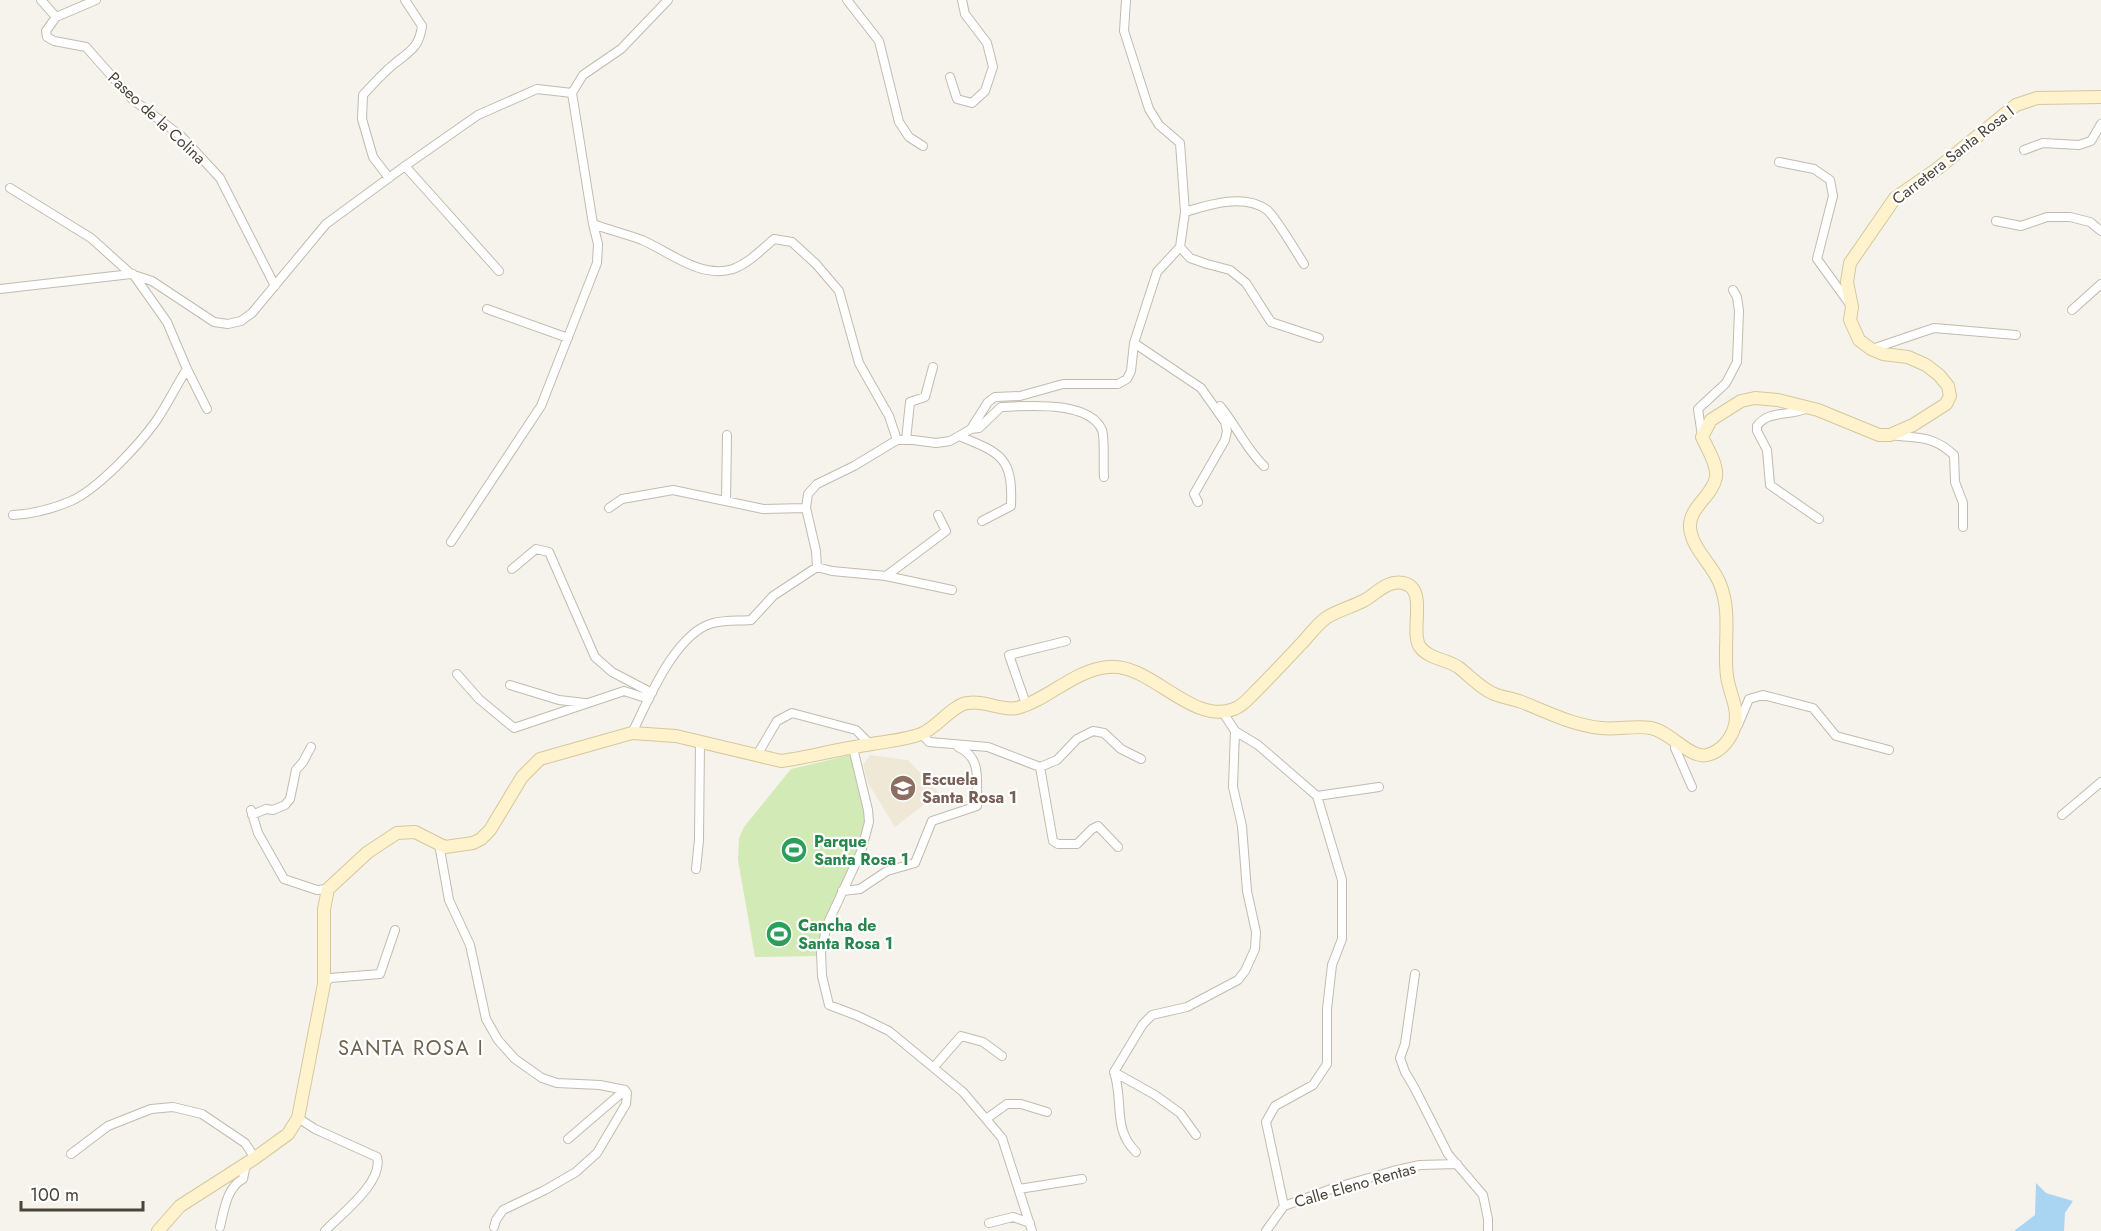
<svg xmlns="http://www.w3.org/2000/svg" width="2101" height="1231" viewBox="0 0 2101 1231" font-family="Jost,sans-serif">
  <rect width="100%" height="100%" fill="#f6f3ec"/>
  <path fill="#efe8d6" d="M 870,755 L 908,760 L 939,793 L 895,827 L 868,783 L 863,765 Z"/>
  <path fill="#d2eab5" d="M 850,755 C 854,775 867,807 864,827 C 859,870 820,910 817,956 L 755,957 L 738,860 L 739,838 L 744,827 L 791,769 Z"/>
  <path fill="#a9d4f2" d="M 2036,1183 L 2046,1193 L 2073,1201 L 2065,1213 L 2064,1231 L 2014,1231 L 2035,1215 Z"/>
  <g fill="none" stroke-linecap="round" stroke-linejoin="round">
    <defs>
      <path id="street" d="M 41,0 L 56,17
        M 96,0 L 56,17 L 46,31 L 47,37 L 54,41 L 86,47 L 132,99 L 181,136 L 220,178 L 275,286
        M 847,0 L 879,41 L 899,122 L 909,137 L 923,146
        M 950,77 L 957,99 L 972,103 L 985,91 L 993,67 L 987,43 L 965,14 L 962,0
        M 2024,150 L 2043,143 L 2079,145 L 2091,141 L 2101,124
        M 1779,162 L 1814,169 L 1830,180 L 1833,196 L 1817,259 L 1849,303
        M 405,166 L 499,271
        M 389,178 L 373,157 L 362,119 L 363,95 C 373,84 383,73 394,64 C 410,51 419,48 422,26 L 405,0
        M 10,188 L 91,238 L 131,274 L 152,281 L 214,322 L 228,324 L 241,321 L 252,313 L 326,224 L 405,166 L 478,115 L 537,89 L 572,93
        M 1185,212 C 1208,205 1244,193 1267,210 C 1276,217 1296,252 1304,264
        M 1996,221 L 2021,226 L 2047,217 L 2070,217 L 2090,222 L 2101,231
        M 593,224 C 609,230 626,234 642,240 C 670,252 700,279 733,269 C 749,263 761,250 774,239 L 792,242 L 816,264 L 839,291 L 859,363 L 889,416 L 897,440
        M 1180,247 L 1190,258 L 1207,264 L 1230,270 L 1246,283 L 1271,322 L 1319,338
        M 133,274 L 167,322 L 187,369 L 207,409
        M 0,289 L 131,274
        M 487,309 L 568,338
        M 2072,310 L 2101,284
        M 1134,343 L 1201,388 L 1225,422 L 1227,431 L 1225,440 L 1194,494 L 1198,502
        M 1872,349 L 1934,328 L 2016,335
        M 1220,406 C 1236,425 1246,449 1264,466
        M 1807,408 C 1791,417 1769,409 1757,426 L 1757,431 L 1767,450 L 1770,485 L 1819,519
        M 971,429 L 979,428 L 1001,407 C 1026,406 1089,400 1102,430 C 1105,437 1103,468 1104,477
        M 1892,435 C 1920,439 1932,435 1954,455 L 1955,482 L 1963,503 L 1963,527
        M 959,436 C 1001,453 1013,457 1011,506 L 982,521
        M 1702,436 L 1698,409 L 1726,383 L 1737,362 L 1739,311 L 1737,297 L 1733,290
        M 906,440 L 910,402 L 925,397 L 933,367
        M 726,501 L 727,435
        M 609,508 L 622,499 L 673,490 L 763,509 L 806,508
        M 13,515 C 33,514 52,509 71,501 C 98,489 139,445 156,421 C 167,405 176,386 187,369
        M 451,542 L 541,406 L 597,263 L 598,244 L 593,224 L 572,93 L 583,75 L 621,49 L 668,0
        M 817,567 L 832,571 L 886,576 L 952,590
        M 512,569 L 536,549 L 549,552 L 595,657 L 612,672 L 652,693
        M 886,576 L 946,531 L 938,515
        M 457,674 L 479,699 L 514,728 L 624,691 L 649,699
        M 510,685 L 559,700 L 585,703
        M 1026,704 L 1009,655 L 1066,641
        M 1222,711 L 1235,731 L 1258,745 L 1317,796 L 1342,880 L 1342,939 L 1332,965 L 1327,1009 L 1327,1064 L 1313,1085 L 1275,1106 L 1266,1122 L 1284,1206
        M 1738,725 L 1749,699 L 1763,695 L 1813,708 L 1836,736 L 1889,750
        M 632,733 C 648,701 675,633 713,623 C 725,620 739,621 751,620 L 773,596 L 817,567 L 816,551 L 806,508 L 808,494 L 817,484 L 854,466 L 897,440 L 913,440 L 936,443 L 950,441 L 959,436 L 971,429 L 988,402 L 995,397 L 1020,396 L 1063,384 L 1118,384 L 1127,379 L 1131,371 L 1134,343 L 1157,272 L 1180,247 L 1185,212 L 1180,143 L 1159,125 L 1149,109 L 1124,31 L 1126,0
        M 922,734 L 929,742 L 988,747 L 1040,767 L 1057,760 L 1077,739 L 1093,731 L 1104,733 L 1121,749 L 1141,759
        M 1676,740 L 1675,748 L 1692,787
        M 853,748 L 868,810 L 869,822 L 861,852 L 827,925 L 821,952 L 822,976 L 829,1005 L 858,1016 L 889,1031 L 963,1092 L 1002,1138 L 1032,1231
        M 757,755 L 777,721 L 792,713 L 856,730 L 870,744
        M 1040,767 L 1053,841 L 1058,844 L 1077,844 L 1092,829 L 1098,826 L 1118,847
        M 1317,796 L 1379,787
        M 251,810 L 258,833 L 284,879 L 317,890 L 328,889
        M 252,815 L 266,809 L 273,810 L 285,805 L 290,799 L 296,770 L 303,762 L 311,747
        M 2062,815 L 2101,782
        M 439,844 L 449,900 L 470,945 L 486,1019 L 498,1040 L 515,1059 L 542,1078 L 557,1083 L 600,1085 L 625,1090 L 627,1093 L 626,1104 L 597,1153 L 576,1172 L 545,1190 L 503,1210 L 496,1220 L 494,1227
        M 696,869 L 699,840 L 700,741
        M 842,891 L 860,889 L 887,871 L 915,863 L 932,821 L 977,806 C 976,781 983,758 958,747
        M 1415,974 L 1405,1044 L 1400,1058 L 1405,1072 L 1414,1087 L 1448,1154 L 1483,1195 L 1488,1219 L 1488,1231
        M 324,984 L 330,978 L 380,974 L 395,930
        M 934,1067 L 961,1036 L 983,1042 L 1002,1056
        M 1114,1072 C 1124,1101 1112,1129 1136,1152
        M 298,1118 L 315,1129 L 377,1157 C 384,1182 341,1214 325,1231
        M 986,1119 L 1007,1104 L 1021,1104 L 1047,1112
        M 1196,1135 L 1180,1113 L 1155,1095 L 1114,1072 L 1143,1024 L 1152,1015 L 1187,1007 L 1238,980 L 1245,971 L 1255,949 L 1256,932 L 1247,891 L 1242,826 L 1233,787 L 1235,731
        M 568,1139 L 625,1090
        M 71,1154 L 108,1126 L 151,1109 L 173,1107 L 202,1114 L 245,1143 L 255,1158
        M 1019,1189 L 1082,1179
        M 989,1223 L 1013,1217 L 1030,1223
        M 220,1227 C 224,1210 227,1187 243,1179 L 246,1164
        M 1266,1231 L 1284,1206 L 1334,1188 L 1393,1171 L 1420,1165 L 1457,1164"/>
      <path id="secondary" d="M 158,1231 L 180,1206 L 255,1158 L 288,1134 L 298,1118 L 324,984 L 324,909 L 328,889 L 368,852 L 397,833 L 415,832 L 445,847 L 473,843 L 481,839 L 490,830 L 522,777 L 540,759 L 632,733 L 676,736 L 781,761 L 794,759 C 820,754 846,748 872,744 C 888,741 905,740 921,734 C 937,728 953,704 968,703 C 985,700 1000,711 1017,708 C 1048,700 1074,670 1108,667 C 1150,662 1192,726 1234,709 C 1243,706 1250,697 1256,691 C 1271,676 1286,660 1301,644 C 1309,636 1316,625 1326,618 C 1338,610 1352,607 1365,600 C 1377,593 1387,580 1403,583 C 1429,588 1409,632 1420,647 C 1429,659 1446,659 1458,667 C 1469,675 1479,687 1492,693 C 1500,697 1510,698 1519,701 C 1546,711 1571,725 1601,728 C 1617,730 1635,725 1651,728 C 1671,732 1690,759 1707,755 C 1721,752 1732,738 1735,725 C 1739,707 1729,693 1727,676 C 1723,646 1732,613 1720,584 C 1713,565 1691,548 1690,527 C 1689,507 1713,496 1716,477 C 1718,465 1707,448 1702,437 L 1711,420 L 1741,401 L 1755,398 L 1778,400 L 1818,410 L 1879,435 L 1890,435 L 1913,425 L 1946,404 L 1950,396 L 1948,386 L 1939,375 L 1926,365 L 1908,357 L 1883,354 L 1871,349 L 1859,340 L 1850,320 L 1852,307 L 1847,282 L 1850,263 L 1895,198 L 1937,169 L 2016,105 L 2037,98 L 2101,97"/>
    </defs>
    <use href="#street" stroke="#c2bbae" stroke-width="10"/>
    <use href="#secondary" stroke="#d6c79b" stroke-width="14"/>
    <use href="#street" stroke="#fff" stroke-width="8"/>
    <use href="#secondary" stroke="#fff3cd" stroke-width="12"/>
  </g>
  <defs>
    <symbol id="school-disc" viewBox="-11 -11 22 22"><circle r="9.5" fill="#8d6e63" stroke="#fff"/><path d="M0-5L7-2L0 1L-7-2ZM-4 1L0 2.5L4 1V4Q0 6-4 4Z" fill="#fff"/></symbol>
    <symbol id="stadium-disc" viewBox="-11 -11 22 22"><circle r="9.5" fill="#2e9e5b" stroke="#fff"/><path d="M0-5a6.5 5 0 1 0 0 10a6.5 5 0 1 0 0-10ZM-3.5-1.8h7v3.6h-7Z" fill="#fff"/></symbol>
  </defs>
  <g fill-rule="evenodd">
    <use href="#school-disc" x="888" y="773" width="30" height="30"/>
    <use href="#stadium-disc" x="779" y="835" width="30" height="30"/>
    <use href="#stadium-disc" x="764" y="919" width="30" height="30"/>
  </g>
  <g text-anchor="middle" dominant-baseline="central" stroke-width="4.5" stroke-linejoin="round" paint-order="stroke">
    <g font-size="16" fill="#4b4439" stroke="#fff">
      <text transform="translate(157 118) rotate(43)">Paseo de la Colina</text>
      <text transform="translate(1953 155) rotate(-38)">Carretera Santa Rosa I</text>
      <text transform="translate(1355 1185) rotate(-16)">Calle Eleno Rentas</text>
    </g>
    <g font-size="16" font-weight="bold" fill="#785e54" stroke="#fff" text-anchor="start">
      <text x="922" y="779">Escuela<tspan x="922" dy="18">Santa Rosa 1</tspan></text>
    </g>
    <g font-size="16" font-weight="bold" fill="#27864d" stroke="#fff" text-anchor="start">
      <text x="814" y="841">Parque<tspan x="814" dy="18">Santa Rosa 1</tspan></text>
      <text x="798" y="925">Cancha de<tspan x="798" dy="18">Santa Rosa 1</tspan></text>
    </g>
    <g font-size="20" letter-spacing="1.5" fill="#6e6250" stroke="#fff">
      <text x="411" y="1048">SANTA ROSA I</text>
    </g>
  </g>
  <path d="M21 1201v9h122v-9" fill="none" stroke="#4b4439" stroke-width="3"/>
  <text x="30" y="1201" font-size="18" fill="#4b4439" stroke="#ffffff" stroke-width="4.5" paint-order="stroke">100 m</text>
</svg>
